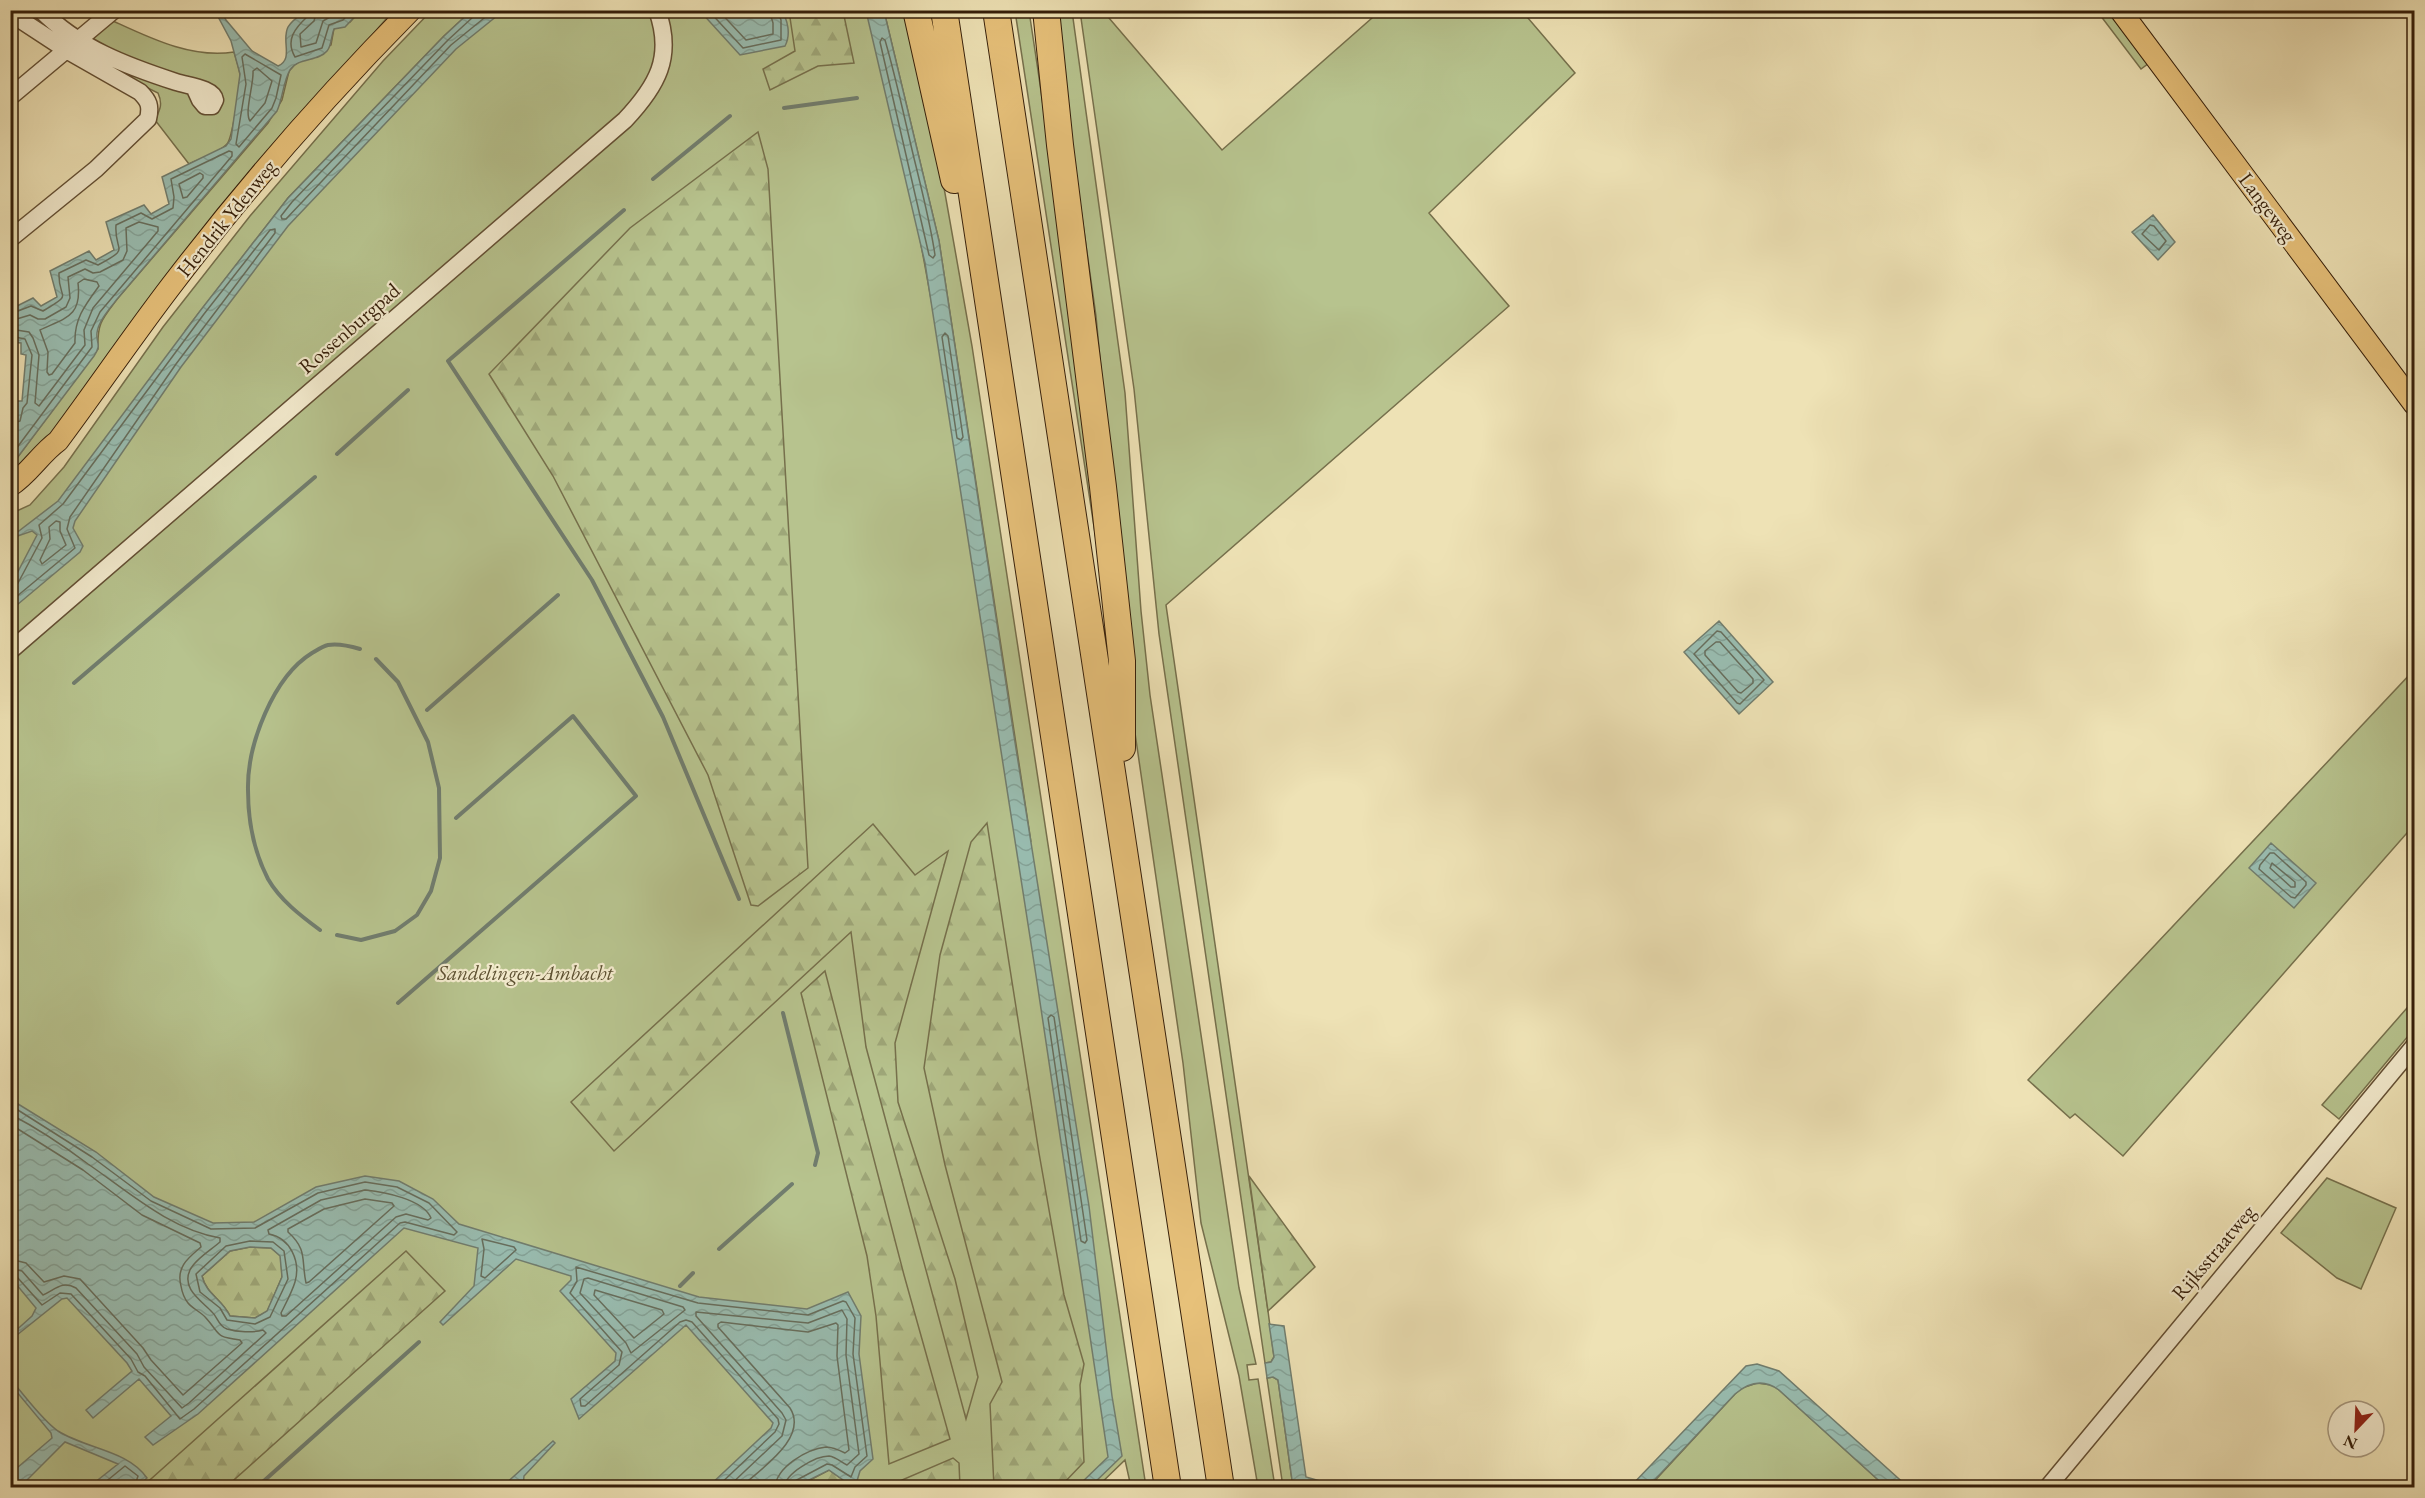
<svg xmlns="http://www.w3.org/2000/svg" width="2425" height="1498" viewBox="0 0 2425 1498" font-family="'EB Garamond',serif">
  <defs>
    <pattern id="forest-firs" width="22" height="20" patternUnits="userSpaceOnUse" patternTransform="scale(1.5)"><rect width="22" height="20" fill="#b7c38e"/><path d="M5 1l3.5 6h-7zM16 11l3.5 6h-7z" fill="#9ea779"/></pattern>
    <pattern id="water-waves" width="16" height="10" patternUnits="userSpaceOnUse" patternTransform="scale(1.5)"><rect width="16" height="10" fill="#99bdb1"/><path d="M0 5q4-4 8 0t8 0" fill="none" stroke="#84a297"/></pattern>
  </defs>
  <rect width="100%" height="100%" fill="#eee2b5"/>
  <filter id="stains"><feTurbulence type="fractalNoise" baseFrequency=".00333" numOctaves="4"/><feColorMatrix values="0 0 0 0 .2 0 0 0 0 .09 0 0 0 0 .02 0 0 0 .5 -.17"/></filter>
  <radialGradient id="worn" r=".72"><stop offset=".6" stop-color="#630" stop-opacity="0"/><stop offset="1" stop-color="#630" stop-opacity=".3"/></radialGradient>
  <path fill="#b7c38e" stroke="#76704c" stroke-width="1.5" d="M 360,11 L 393,11 L 229,200 L 53,437 L 11,481 L 11,466 L 98,349 C 97,323 102,319 118,298 L 268,123 L 282,100 L 289,71 L 295,64 L 331,45 L 334,28 L 350,22 Z
    M 431,11 L 471,11 L 444,36 L 288,198 L 185,331 L 480,11 L 878,11 L 1031,842 L 939,241 L 884,11 L 904,11 L 943,182 L 972,346 L 1146,1487 L 1131,1487 L 1125,1460 L 1096,1488 L 11,1487 L 10,514 L 30,505 L 64,467 L 163,327 L 250,216 L 383,61 Z
    M 1015,11 L 1029,11 C 1060,212 1084,416 1108,618 Z
    M 1058,11 L 1072,11 L 1125,393 L 1141,611 L 1150,695 L 1239,1288 L 1256,1364 L 1247,1365 L 1249,1380 L 1258,1379 L 1275,1487 L 1258,1487 L 1239,1376 L 1201,1223 L 1183,1063 L 1135,733 L 1096,316 L 1063,82 Z
    M 1080,11 L 1103,11 L 1222,150 L 1380,11 L 1522,11 L 1575,73 L 1429,213 L 1509,306 L 1166,605 L 1268,1311 L 1274,1357 L 1271,1362 L 1265,1363 L 1159,634 L 1134,389 Z
    M 2097,11 L 2109,11 L 2149,63 L 2141,69 Z
    M 113,21 C 150,38 192,59 234,52 C 236,59 239,67 240,75 C 241,83 232,139 227,144 C 219,153 201,158 189,164 L 155,120 C 160,110 163,104 158,93 L 78,53 L 193,95 L 191,100 L 199,110 L 199,84 L 87,41 Z
    M 2414,670 L 2414,825 L 2123,1156 L 2075,1114 L 2070,1118 L 2028,1080 Z
    M 2414,1000 L 2414,1029 L 2339,1119 L 2322,1105 Z
    M 2327,1178 L 2396,1208 L 2361,1289 L 2337,1278 L 2281,1233 Z
    M 1273,1377 L 1278,1380 L 1293,1487 L 1283,1487 L 1267,1378 Z
    M 1757,1383 L 1772,1385 L 1779,1390 L 1886,1487 L 1778,1488 L 1755,1482 L 1743,1482 L 1731,1487 L 1648,1488 L 1735,1394 L 1742,1388 Z"/>
  <path fill="url(#forest-firs)" stroke="#76704c" stroke-width="1.5" d="M 789,11 L 843,11 L 854,63 L 818,66 L 770,90 L 763,69 L 795,51 Z
    M 758,132 L 768,169 L 808,868 L 758,906 L 751,905 L 708,775 L 553,476 L 489,374 L 630,228 Z
    M 987,823 L 1039,1153 L 1064,1295 L 1084,1364 L 1080,1385 L 1084,1462 L 1060,1487 L 994,1487 L 990,1404 L 1002,1382 L 945,1165 L 924,1068 L 940,955 L 971,842 Z
    M 873,824 L 915,875 L 948,851 L 895,1043 L 898,1102 L 955,1279 L 978,1377 L 966,1419 L 866,1047 L 851,932 L 614,1151 L 571,1102 Z
    M 825,971 L 904,1275 L 950,1439 L 889,1464 L 876,1316 L 867,1256 L 801,993 Z
    M 1249,1176 L 1315,1267 L 1268,1311 Z
    M 250,1247 L 271,1248 L 281,1256 L 282,1277 L 267,1312 L 255,1318 L 230,1316 C 222,1299 206,1294 202,1276 L 230,1251 Z
    M 406,1251 L 445,1291 L 226,1487 L 142,1487 Z
    M 953,1458 L 959,1463 L 960,1487 L 895,1487 L 895,1483 Z
    M 829,1470 L 843,1480 L 844,1487 L 795,1488 Z"/>
  <path fill="url(#water-waves)" stroke="#717d6e" stroke-width="1.5" fill-rule="evenodd" d="M 215,11 L 221,11 L 226,20 L 252,51 L 278,66 C 294,59 281,41 288,27 C 292,20 299,16 306,11 L 360,11 L 345,27 L 334,29 C 331,36 332,45 327,51 C 318,62 298,57 290,70 C 283,82 283,98 277,111 L 118,298 C 111,307 98,321 97,333 C 96,344 102,344 94,356 L 11,466 L 11,418 L 16,418 L 17,401 L 22,401 L 26,355 L 21,354 L 21,343 L 11,342 L 11,309 L 33,298 L 41,306 L 57,297 L 50,271 L 89,251 L 96,260 L 114,250 L 106,222 L 144,205 L 151,214 L 169,204 L 162,177 L 226,146 L 231,139 L 240,74 L 231,41 Z
    M 471,11 L 503,11 L 456,49 L 288,226 L 181,367 L 75,521 L 73,528 L 83,546 L 80,552 L 11,610 L 11,585 L 37,535 L 32,531 L 12,538 L 15,534 L 58,501 L 200,311 L 288,198 L 444,36 Z
    M 700,11 L 781,11 C 788,19 791,35 785,46 L 740,55 Z
    M 866,11 L 884,11 L 939,241 L 1014,736 L 1089,1206 L 1112,1396 L 1122,1456 L 1090,1487 L 1077,1487 L 1108,1457 L 1037,982 L 925,263 Z
    M 2153,215 L 2175,242 L 2158,260 L 2132,232 Z
    M 1719,621 L 1773,682 L 1739,714 L 1684,652 Z
    M 2271,843 L 2316,883 L 2294,908 L 2249,868 Z
    M 10,1099 L 96,1152 L 154,1197 L 213,1223 L 254,1222 L 316,1187 L 365,1176 L 399,1181 L 433,1199 L 459,1224 L 699,1297 L 807,1309 L 848,1292 L 861,1316 L 859,1354 L 873,1459 L 860,1471 L 857,1481 L 861,1487 L 844,1487 L 843,1480 L 829,1470 L 795,1487 L 708,1487 L 771,1428 L 773,1423 L 686,1325 L 579,1419 L 571,1399 L 615,1361 L 616,1353 L 560,1291 L 571,1280 L 571,1276 L 516,1259 L 443,1325 L 440,1322 L 474,1286 L 478,1248 L 404,1228 L 198,1414 L 153,1445 L 145,1437 L 171,1416 L 139,1379 L 93,1418 L 86,1410 L 132,1371 L 127,1363 L 67,1298 L 62,1299 L 12,1339 L 12,1334 L 32,1316 L 36,1308 L 11,1278 ZM 250,1247 L 271,1248 L 280,1256 L 282,1277 L 267,1311 L 255,1318 L 230,1316 C 222,1299 206,1294 202,1276 L 230,1251 Z
    M 1269,1324 L 1284,1326 L 1306,1477 L 1341,1487 L 1293,1487 L 1278,1380 L 1273,1377 L 1267,1378 L 1265,1363 L 1271,1362 L 1274,1357 Z
    M 1757,1364 L 1779,1371 L 1908,1487 L 1886,1487 L 1779,1390 C 1764,1379 1749,1382 1735,1394 L 1648,1487 L 1630,1487 L 1746,1366 Z
    M 10,1379 C 24,1394 41,1419 58,1431 C 86,1449 128,1450 147,1478 L 137,1487 L 89,1487 L 118,1464 L 65,1442 L 27,1480 L 26,1487 L 11,1487 L 11,1473 L 52,1438 L 51,1433 L 11,1385 Z
    M 553,1441 L 555,1443 L 524,1476 L 523,1487 L 502,1487 Z"/>
  <g fill="none" stroke-linecap="round" stroke-linejoin="round">
    <path stroke="#676e5d" stroke-width="1.5" d="M 309,10 L 308,16 C 295,28 285,40 295,57 L 322,48 L 329,25 L 343,20 L 352,10
      M 317,10 L 314,21 L 300,34 L 301,47 L 316,43 L 323,21 L 342,10
      M 475,10 L 473,17 L 448,40 L 292,202 L 281,216 L 282,219 L 286,219 L 451,45 L 494,10
      M 708,10 L 743,48 L 781,40 L 781,20 L 777,10
      M 718,10 L 746,40 L 773,34 L 773,23 L 769,10
      M 882,38 L 885,40 C 896,78 904,116 913,154 C 921,187 930,221 935,255 L 933,258 L 929,255 L 880,42 Z
      M 245,54 L 281,75 L 276,98 L 272,108 L 239,147 L 236,144 L 246,84 L 242,57 Z
      M 257,68 L 272,81 L 265,103 L 250,121 C 244,113 254,84 253,71 Z
      M 200,173 L 203,175 L 203,178 L 187,197 L 183,198 L 179,184 Z
      M 2150,225 L 2154,226 L 2166,241 L 2159,250 L 2142,234 Z
      M 84,279 L 97,282 L 99,286 C 85,305 74,319 75,343 L 52,374 L 49,375 L 47,372 L 48,352 L 40,330 C 65,318 82,317 78,283 Z
      M 10,314 L 31,306 L 43,311 C 75,292 58,301 59,273 L 86,260 L 98,265 C 132,247 114,253 116,225 L 141,213 L 152,219 L 173,208 L 174,197 L 171,179 L 229,151 L 232,152 L 232,156 L 100,312 L 91,331 L 92,347 L 10,457
      M 10,321 L 30,315 L 38,319 L 45,319 L 66,307 L 70,298 L 68,277 L 85,269 L 93,273 L 100,272 L 123,260 L 127,251 L 126,228 L 139,222 L 158,227 L 158,231 L 93,308 L 84,330 L 85,345 L 39,406 L 35,403 L 39,355 L 33,338 L 29,332 L 10,329
      M 945,333 L 948,336 L 963,437 L 961,440 L 957,438 L 942,337 Z
      M 10,336 L 25,339 L 32,355 L 27,403 L 23,408 L 20,421 L 10,424
      M 56,521 L 60,522 L 60,531 L 66,545 L 42,564 L 40,560 L 50,539 L 49,527 Z
      M 10,587 L 18,583 L 42,538 L 39,525 L 63,504 L 204,314 L 270,230 L 275,229 L 275,233 L 176,364 L 70,517 L 67,529 L 75,548 L 10,602
      M 1717,631 L 1721,632 L 1764,680 L 1740,704 L 1737,703 L 1694,654 Z
      M 1716,642 L 1720,642 L 1753,679 L 1753,683 L 1741,693 L 1738,692 L 1705,655 L 1705,651 Z
      M 2270,853 L 2274,853 L 2306,882 L 2306,885 L 2295,898 L 2291,897 L 2259,869 L 2260,865 Z
      M 2272,863 L 2295,882 L 2295,887 L 2291,887 L 2270,868 Z
      M 1051,1015 L 1054,1017 L 1087,1240 L 1085,1243 L 1081,1241 L 1048,1018 Z
      M 10,1105 L 92,1157 L 151,1201 L 211,1229 L 255,1228 L 318,1193 L 365,1182 L 397,1187 L 429,1203 L 457,1232 L 454,1235 L 405,1222 L 400,1223 L 194,1409 L 180,1419 L 145,1376 L 138,1372 L 131,1359 L 71,1294 L 60,1293 L 42,1305 L 17,1277 L 10,1275
      M 10,1114 C 37,1128 64,1146 88,1164 C 129,1192 169,1229 220,1238 L 220,1242 C 211,1250 195,1259 190,1270 C 181,1289 202,1301 212,1312 C 218,1317 218,1326 227,1329 C 237,1332 253,1333 263,1330 L 266,1333 L 189,1403 L 182,1408 L 144,1367 L 137,1354 L 76,1288 C 62,1280 55,1290 43,1295 L 22,1271 L 10,1268
      M 10,1124 L 83,1170 L 142,1215 L 200,1243 L 201,1247 C 188,1258 176,1267 181,1286 C 182,1292 184,1298 188,1303 C 193,1309 201,1312 206,1318 C 222,1336 214,1336 240,1340 L 242,1343 L 183,1395 L 151,1360 L 143,1348 L 80,1279 L 64,1276 L 44,1282 L 26,1263 L 10,1259
      M 365,1190 C 384,1192 423,1199 431,1218 L 428,1220 L 406,1214 L 396,1217 L 286,1316 L 282,1316 L 281,1313 C 286,1303 292,1292 295,1282 C 301,1261 290,1238 269,1234 L 268,1230 L 321,1200 Z
      M 365,1199 L 392,1203 L 394,1206 L 309,1282 L 306,1283 C 301,1260 308,1250 288,1232 L 288,1229 L 324,1209 Z
      M 482,1239 L 514,1247 L 516,1250 L 485,1278 L 481,1276 L 484,1249 Z
      M 250,1241 L 273,1242 L 284,1251 L 288,1279 L 270,1317 L 255,1324 L 227,1320 L 220,1308 L 200,1292 L 196,1274 L 226,1246 Z
      M 588,1278 L 683,1307 L 685,1310 L 631,1353 L 626,1343 L 580,1293 L 584,1279 Z
      M 595,1290 L 662,1310 L 664,1314 L 634,1338 L 594,1295 Z
      M 98,1488 L 125,1466 L 138,1476 L 134,1488
      M 716,1488 L 775,1432 L 779,1424 L 778,1419 L 692,1322 L 686,1320 L 680,1322 L 585,1406 L 581,1406 L 580,1399 L 619,1365 L 622,1352 L 570,1293 L 577,1281 L 576,1267 L 698,1303 L 808,1315 L 843,1301 L 846,1302 L 855,1318 L 853,1354 L 867,1456 L 855,1467 L 851,1477 L 832,1465 L 827,1464 L 793,1482 L 792,1488
      M 727,1488 L 782,1436 L 786,1420 L 782,1413 L 696,1316 L 696,1312 L 808,1323 L 842,1310 L 847,1319 L 846,1355 L 859,1454 L 847,1465 C 841,1462 836,1457 829,1456 C 816,1456 785,1473 784,1488
      M 740,1488 C 760,1469 809,1438 790,1408 L 718,1327 L 718,1324 L 721,1322 L 808,1332 L 836,1323 L 838,1325 L 837,1356 L 849,1450 L 845,1453 C 839,1450 833,1447 826,1447 C 807,1449 776,1467 775,1488"/>
    <path stroke="#717d6e" stroke-width="4" d="M 784,108 L 857,98
      M 653,179 L 730,116
      M 624,210 L 448,361 L 592,580 L 663,717 L 739,899
      M 337,454 L 408,390
      M 74,683 L 315,477
      M 427,710 L 558,595
      M 320,930 C 301,916 280,900 268,879 C 254,852 248,820 248,790 C 247,745 273,677 312,653 C 317,650 323,646 328,645 C 339,643 350,646 360,649
      M 337,935 L 361,940 L 395,931 L 417,915 L 431,891 L 440,858 L 439,788 L 428,742 L 398,682 L 376,659
      M 398,1003 L 636,796 L 573,716 L 456,818
      M 783,1013 L 818,1153 L 815,1165
      M 719,1249 L 792,1184
      M 680,1286 L 693,1273
      M 256,1488 L 419,1342"/>
    <defs>
      <path id="minor" d="M 41,10 C 78,48 127,66 176,82 C 188,86 213,88 215,100 L 212,106 L 205,106 L 200,100 L 195,89
        M 10,13 L 68,51 L 140,92 C 149,101 151,106 148,119 L 96,169 L 10,239
        M 10,97 L 114,10
        M 10,651 L 625,120 C 657,86 674,57 657,10
        M 2047,1488 L 2414,1046"/>
      <path id="major" d="M 2120,10 L 2414,404
        M 10,486 C 29,474 40,454 58,441 C 96,390 132,337 171,286 C 245,189 325,97 411,10"/>
      <path id="highway" d="M 916,10 L 954,180
        M 944,10 L 1168,1488
        M 996,10 L 1221,1488
        M 1046,10 L 1060,145 L 1103,487 L 1122,661 L 1122,748"/>
    </defs>
    <use href="#minor" stroke="#634f34" stroke-width="19"/>
    <use href="#major" stroke="#351e09" stroke-width="23"/>
    <use href="#highway" stroke="#351e09" stroke-width="28"/>
    <use href="#minor" stroke="#f4eccf" stroke-width="16"/>
    <use href="#major" stroke="#e7c17a" stroke-width="21"/>
    <use href="#highway" stroke="#e7c17a" stroke-width="26"/>
  </g>
  <g text-anchor="middle" dominant-baseline="central" stroke-width="4.5" stroke-linejoin="round" paint-order="stroke">
    <g font-size="21" fill="#351e09" stroke="#f4eccf">
      <text transform="translate(2268 207) rotate(53)">Langeweg</text>
      <text transform="translate(226 218) rotate(-51)">Hendrik Ydenweg</text>
      <text transform="translate(349 328) rotate(-41)">Rossenburgpad</text>
      <text transform="translate(2213 1252) rotate(-50)">Rijksstraatweg</text>
    </g>
    <g font-size="21" font-style="italic" fill="#5c5031" stroke="#f4eccf">
      <text x="525" y="972">Sandelingen-Ambacht</text>
    </g>
  </g>
  <rect width="2425" height="1498" fill="none" stroke="#eee2b5" stroke-width="36"/>
  <rect x="12" y="12" width="2401" height="1474" fill="none" stroke="#351e09" stroke-width="3"/>
  <rect x="18" y="18" width="2389" height="1462" fill="none" stroke="#351e09" stroke-width="1.5"/>
  <g transform="translate(2356 1429) rotate(203)"><circle r="28" fill="#f4eccf" stroke="#a89a80" stroke-width="1.5"/>
  <path d="M0-4.5L10 22L0 15L-10 22Z" fill="#8f2418"/>
  <text y="-9" font-size="16" font-weight="bold" text-anchor="middle" fill="#351e09">N</text>
  </g>
  <rect width="100%" height="100%" filter="url(#stains)"/>
  <rect width="100%" height="100%" fill="url(#worn)"/>
</svg>
